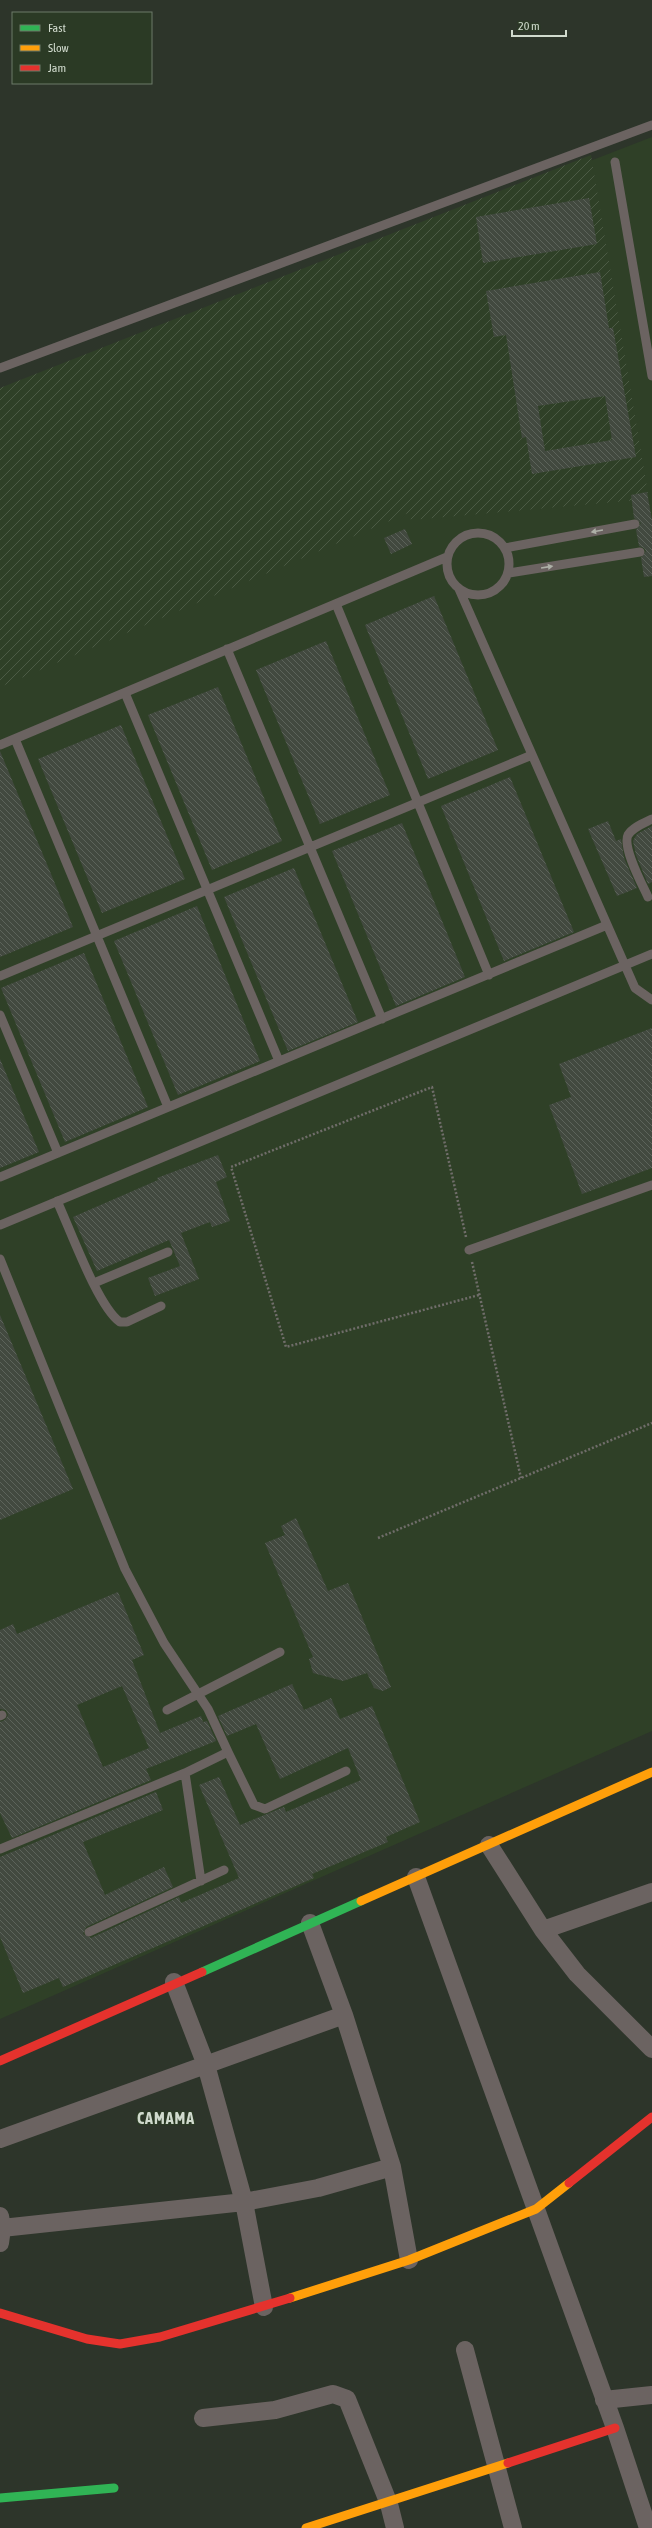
<svg xmlns="http://www.w3.org/2000/svg" width="652" height="2528" viewBox="0 0 652 2528" font-family="'Asap Condensed',sans-serif">
  <defs>
    <pattern id="industrial-furrows" width="10" height="10" patternUnits="userSpaceOnUse"><rect width="10" height="10" fill="#2f4027"/><path d="M-1 1l2-2M0 10L10 0M9 11l2-2" fill="none" stroke="#4c5b45"/></pattern>
    <pattern id="building-back-hatch" width="6" height="6" patternUnits="userSpaceOnUse"><rect width="6" height="6" fill="#42493f"/><path d="M-1 5l2 2M0 0l6 6M5-1l2 2" fill="none" stroke="#5c635a"/></pattern>
  </defs>
  <rect width="100%" height="100%" fill="#2d352a"/>
  <path fill="#2f4027" d="M 652,137 L 652,1731 L 0,2019 L 0,389 Z"/>
  <path fill="url(#industrial-furrows)" d="M 591,155 L 649,499 L 411,520 L 408,513 L 0,687 L 0,388 Z"/>
  <path fill="url(#building-back-hatch)" fill-rule="evenodd" d="M 589,198 L 597,244 L 483,263 L 476,217 Z
    M 600,272 L 609,328 L 613,328 L 636,457 L 532,474 L 526,437 L 522,438 L 506,335 L 494,337 L 486,291 ZM 605,396 L 612,440 L 545,451 L 538,406 Z
    M 647,492 L 652,520 L 652,576 L 644,577 L 641,558 L 646,551 L 644,548 L 639,546 L 636,530 L 641,523 L 634,518 L 631,495 Z
    M 405,529 L 412,544 L 391,554 L 384,538 Z
    M 434,596 L 498,750 L 428,779 L 365,625 Z
    M 326,641 L 390,795 L 320,824 L 256,670 Z
    M 218,687 L 282,841 L 212,870 L 148,715 Z
    M 121,725 L 185,879 L 102,913 L 38,759 Z
    M 0,751 L 73,927 L 0,957 Z
    M 510,777 L 574,932 L 504,961 L 441,806 Z
    M 608,821 L 616,841 L 621,839 L 624,858 L 637,888 L 617,896 L 588,829 Z
    M 402,823 L 465,977 L 396,1006 L 332,851 Z
    M 652,826 L 652,882 L 648,884 L 636,855 L 633,841 L 637,834 Z
    M 294,868 L 358,1022 L 288,1051 L 224,897 Z
    M 197,906 L 260,1061 L 178,1095 L 114,941 Z
    M 84,953 L 148,1107 L 65,1142 L 1,988 Z
    M 652,1028 L 652,1168 L 582,1194 L 549,1105 L 571,1097 L 559,1064 Z
    M 0,1059 L 39,1152 L 0,1168 Z
    M 218,1155 L 227,1177 L 216,1182 L 230,1221 L 212,1227 L 210,1222 L 181,1233 L 199,1279 L 155,1296 L 148,1278 L 180,1266 L 169,1240 L 97,1271 L 73,1217 L 158,1180 L 157,1178 Z
    M 0,1315 L 73,1489 L 0,1520 Z
    M 296,1518 L 328,1591 L 348,1583 L 391,1687 L 383,1691 L 374,1688 L 367,1673 L 343,1681 L 313,1673 L 309,1659 L 313,1657 L 265,1543 L 285,1535 L 281,1526 Z
    M 118,1592 L 144,1655 L 132,1660 L 160,1733 L 201,1716 L 203,1722 L 207,1721 L 216,1741 L 146,1769 L 151,1780 L 12,1838 L 0,1813 L 0,1722 L 5,1720 L 8,1715 L 6,1710 L 0,1709 L 0,1630 L 13,1624 L 17,1634 ZM 122,1686 L 149,1748 L 103,1767 L 77,1705 Z
    M 292,1684 L 304,1710 L 331,1698 L 340,1719 L 372,1706 L 420,1822 L 386,1837 L 388,1842 L 312,1874 L 314,1878 L 63,1987 L 59,1978 L 23,1993 L 0,1937 L 0,1857 L 156,1792 L 163,1810 L 83,1842 L 105,1895 L 164,1867 L 173,1887 L 86,1927 L 83,1934 L 91,1938 L 179,1897 L 181,1903 L 239,1878 L 199,1785 L 219,1777 L 240,1825 L 284,1807 L 286,1812 L 361,1780 L 348,1748 L 280,1779 L 256,1724 L 227,1736 L 218,1716 Z"/>
  <g fill="none" stroke-linecap="round" stroke-linejoin="round">
    <path stroke="#706d6a" stroke-width="2.5" stroke-dasharray="2 2" stroke-linecap="butt" d="M 466,1237 L 432,1087 L 231,1167 L 286,1347 L 479,1295
      M 472,1262 L 521,1478
      M 378,1538 L 652,1423"/>
    <path stroke="#6b6361" stroke-width="9" d="M 615,162 L 652,376
      M 0,368 L 652,125
      M447 564a31 31 0 1 1 62 0a31 31 0 1 1-62 0Z
      M 505,548 L 635,524
      M 509,573 L 640,552
      M 459,589 L 635,988 L 652,1000
      M 336,604 L 489,975
      M 227,649 L 382,1019
      M 125,693 L 279,1061
      M 15,739 L 168,1107
      M 0,745 L 447,557
      M 648,897 C 642,884 622,847 628,835 C 633,827 644,823 652,819
      M 0,976 L 532,755
      M 0,1015 L 58,1153
      M 0,1177 L 607,925
      M 57,1201 C 70,1229 98,1307 120,1322 L 127,1322 L 161,1306
      M 0,1225 L 652,954
      M 469,1250 L 652,1185
      M 0,1259 L 125,1569 L 164,1643 L 208,1709 L 228,1752 L 185,1773 L 201,1881
      M 94,1283 L 168,1252
      M 167,1710 L 280,1652
      M 0,1716 L 2,1715
      M 228,1752 L 254,1805 L 265,1809 L 346,1771
      M 0,1849 L 185,1773
      M 89,1932 L 224,1870"/>
    <path stroke="#6b6361" stroke-width="18" d="M 489,1845 L 543,1930
      M 416,1877 L 615,2428 L 648,2528
      M 652,1892 L 543,1930 L 577,1974 L 652,2049
      M 310,1923 L 344,2015 L 392,2167 L 409,2260
      M 174,1982 L 206,2065 L 244,2202 L 264,2307
      M 0,2139 L 344,2015
      M 0,2216 L 2,2228 L 0,2243
      M 2,2228 L 244,2202 L 318,2188 L 392,2167
      M 465,2350 L 513,2528
      M 604,2400 L 652,2395
      M 203,2418 L 275,2410 L 333,2394 L 347,2399 L 389,2504 L 395,2528"/>
    <path stroke="#30b455" stroke-width="9" d="M 202,1972 L 361,1901
      M 0,2498 L 114,2488"/>
    <path stroke="#ff9f0a" stroke-width="9" d="M 361,1901 L 652,1772
      M 290,2298 L 409,2260 L 536,2209 L 569,2183
      M 306,2528 L 508,2463"/>
    <path stroke="#e5322d" stroke-width="9" d="M 0,2061 L 202,1972
      M 569,2183 L 652,2117
      M 0,2313 L 87,2339 L 120,2344 L 160,2337 L 290,2298
      M 508,2463 L 615,2428"/>
  </g>
  <defs><path id="oneway-solid" d="M-6-.8H1V-3.2L6.5 0L1 3.2V.8H-6Z"/></defs>
  <g fill="#adb0a7">
    <use href="#oneway-solid" transform="translate(597 531) rotate(170)"/>
    <use href="#oneway-solid" transform="translate(547 567) rotate(-9)"/>
  </g>
  <g text-anchor="middle" dominant-baseline="central" stroke-width="3" stroke-linejoin="round" paint-order="stroke">
    <g font-size="16" font-weight="bold" letter-spacing="1" fill="#d0dacd" stroke="#2b3a25">
      <text x="166" y="2118">CAMAMA</text>
    </g>
  </g>
  <rect x="12" y="12" width="140" height="72" fill="#2b3a25" stroke="#6d7a68"/>
  <rect x="20" y="25" width="20" height="6" fill="#30b455" stroke="#6d7a68"/>
  <text x="48" y="32" font-size="12" fill="#d0dacd">Fast</text>
  <rect x="20" y="45" width="20" height="6" fill="#ff9f0a" stroke="#6d7a68"/>
  <text x="48" y="52" font-size="12" fill="#d0dacd">Slow</text>
  <rect x="20" y="65" width="20" height="6" fill="#e5322d" stroke="#6d7a68"/>
  <text x="48" y="72" font-size="12" fill="#d0dacd">Jam</text>
  <path d="M512 30v6h54v-6" fill="none" stroke="#d0dacd" stroke-width="2"/>
  <text x="518" y="30" font-size="12" fill="#d0dacd" stroke="#2b3a25" stroke-width="3" paint-order="stroke">20 m</text>
</svg>
